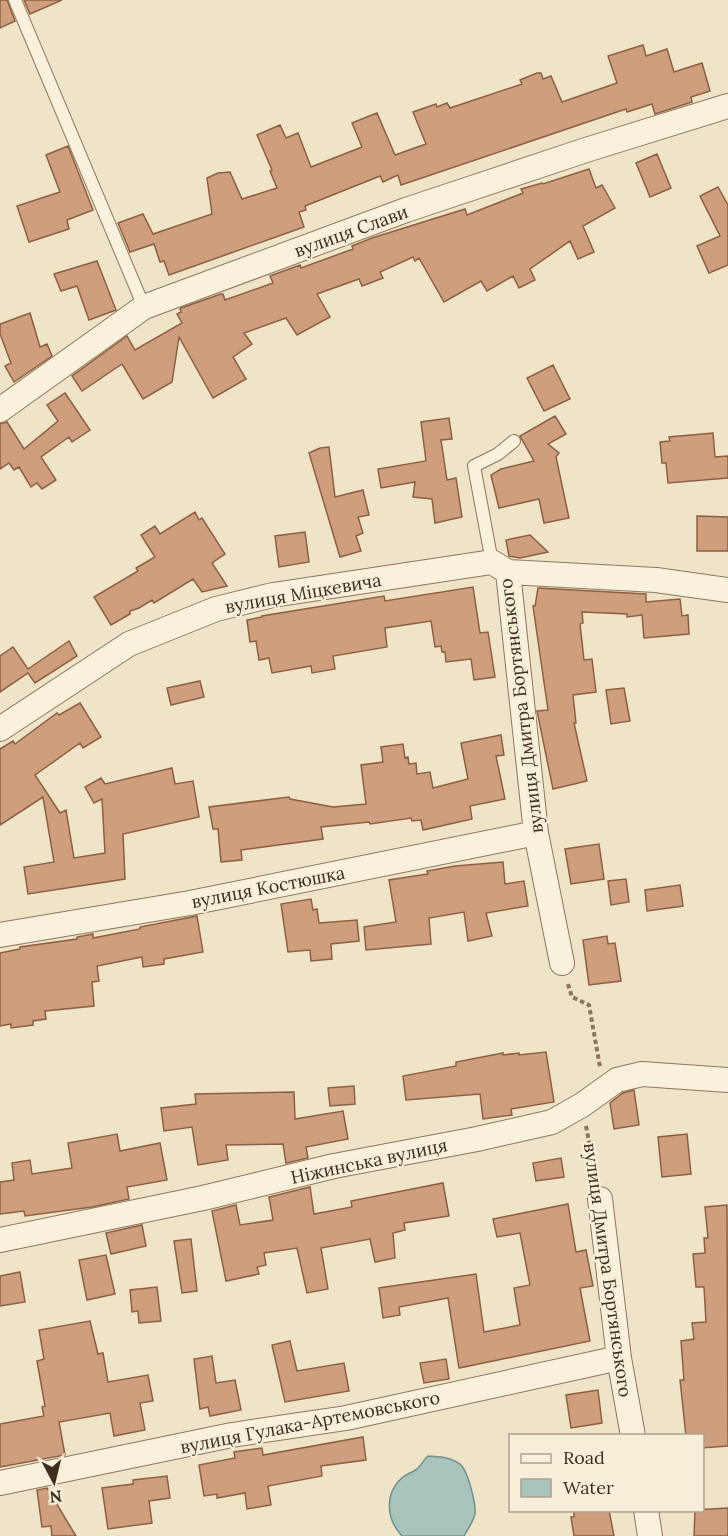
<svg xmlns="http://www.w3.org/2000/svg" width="728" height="1536" viewBox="0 0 728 1536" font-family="Lora,serif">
  <rect width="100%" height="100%" fill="#f0e4c8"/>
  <path fill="#a9c4bc" stroke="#6f938a" stroke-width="1.5" d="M 428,1456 C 439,1457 451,1457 460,1464 C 468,1470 476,1504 475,1514 C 473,1522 468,1529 464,1536 L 402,1536 C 386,1519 384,1493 403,1477 C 408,1473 415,1472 419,1467 C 423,1463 423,1460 428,1456 Z"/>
  <path fill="#cf9f7d" stroke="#8d5f41" stroke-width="1.5" d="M 0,0 L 7,0 L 15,21 L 0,28 Z
    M 24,0 L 62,0 L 30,14 Z
    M 643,45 L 646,56 L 667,49 L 674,72 L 702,63 L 710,91 L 691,97 L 692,102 L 655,114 L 652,104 L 627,112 L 626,109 L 401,185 L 398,175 L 383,182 L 380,176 L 305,206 L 306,210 L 299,212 L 304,227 L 169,275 L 164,261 L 160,262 L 154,244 L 130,252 L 118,223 L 143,214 L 153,234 L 212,214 L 207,178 L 218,173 L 230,172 L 242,199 L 277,188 L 270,171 L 272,170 L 257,135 L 280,125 L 286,138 L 298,133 L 311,167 L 362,147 L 352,123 L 377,113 L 395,155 L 426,144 L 413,112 L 436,104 L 437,107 L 447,103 L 450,108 L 522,84 L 520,80 L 537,73 L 541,73 L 543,79 L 551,76 L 562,102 L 617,83 L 608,56 Z
    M 68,146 L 93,210 L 67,220 L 69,229 L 29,242 L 17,206 L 60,192 L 46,155 Z
    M 657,154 L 671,188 L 650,197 L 636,163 Z
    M 589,169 L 596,188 L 602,185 L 615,208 L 583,226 L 594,252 L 578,259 L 570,241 L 530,269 L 535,280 L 519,288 L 513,276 L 487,291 L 481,281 L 444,302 L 419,258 L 415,261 L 413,257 L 380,272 L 383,278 L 362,286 L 359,279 L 317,294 L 330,317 L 297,335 L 286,318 L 244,333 L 252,344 L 233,357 L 246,379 L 213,398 L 179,337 L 172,382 L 143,399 L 122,364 L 82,391 L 72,376 L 127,336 L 135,350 L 182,323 L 177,314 L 181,312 L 180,309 L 181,308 L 221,294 L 223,294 L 225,300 L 273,283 L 270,276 L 300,265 L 301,268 L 353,249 L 352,246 L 372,238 L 465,209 L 467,215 L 523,193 L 521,189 L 542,183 L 543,184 Z
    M 718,187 L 728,205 L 728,265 L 709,273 L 697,246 L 720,236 L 700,196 Z
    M 97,261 L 116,310 L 89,320 L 77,286 L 61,291 L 54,274 Z
    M 30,313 L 40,347 L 47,344 L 52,356 L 14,382 L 5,366 L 11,363 L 0,334 L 0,324 Z
    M 553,365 L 570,399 L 544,411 L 527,378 Z
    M 65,393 L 90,430 L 72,442 L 69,437 L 41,457 L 56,480 L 42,489 L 37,483 L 31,487 L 19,467 L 14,470 L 9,463 L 0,469 L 0,424 L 7,422 L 24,449 L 58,421 L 47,405 Z
    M 555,416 L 566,434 L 548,444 L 559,453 L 556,457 L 569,518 L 544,523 L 539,499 L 499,508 L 491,475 L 501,469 L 534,461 L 520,436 Z
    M 449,418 L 452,439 L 441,440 L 447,480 L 456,478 L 462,517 L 435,523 L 432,499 L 413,497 L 415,482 L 381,488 L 378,469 L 426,461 L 421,422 Z
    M 713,433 L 715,457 L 728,456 L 728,478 L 668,483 L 666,463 L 662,463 L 660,442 L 670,441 L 669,437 Z
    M 329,447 L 335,497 L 363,490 L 369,515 L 358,517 L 363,533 L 356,536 L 361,551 L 340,557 L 309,453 L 320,448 Z
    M 195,512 L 199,520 L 202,518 L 225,554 L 212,563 L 227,586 L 202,592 L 193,579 L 154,603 L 152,600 L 139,608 L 130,611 L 130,614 L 111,625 L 94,597 L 138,571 L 136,568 L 155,557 L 141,535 L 155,526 L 160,534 Z
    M 697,516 L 728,517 L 728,551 L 697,551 Z
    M 305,532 L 309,562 L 279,567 L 275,536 Z
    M 530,535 L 548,552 L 520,558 L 509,556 L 506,540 Z
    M 473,587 L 480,633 L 488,632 L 495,677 L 474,680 L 471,659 L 446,662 L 445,652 L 442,652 L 441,646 L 435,647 L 431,621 L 385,628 L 387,647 L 333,656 L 335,669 L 312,673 L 311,666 L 272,673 L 269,658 L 259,660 L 256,641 L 250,642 L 247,620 L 262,617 L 262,616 L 384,596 L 385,601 Z
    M 538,588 L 646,594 L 646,602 L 680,599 L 682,616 L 688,615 L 689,634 L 644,638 L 642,615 L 627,617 L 627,614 L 582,612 L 583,623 L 580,624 L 584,660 L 592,659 L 596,692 L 573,695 L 576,723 L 574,723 L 587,781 L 553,789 L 537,711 L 548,710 L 533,606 L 535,606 Z
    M 69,641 L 77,656 L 35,683 L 28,673 L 0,692 L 0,656 L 13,647 L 28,669 Z
    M 200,681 L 204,697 L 171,705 L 167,688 Z
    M 624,688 L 630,721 L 611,724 L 606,690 Z
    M 80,703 L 101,737 L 83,748 L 80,743 L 35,775 L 60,813 L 66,810 L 74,858 L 105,853 L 102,799 L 94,803 L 85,787 L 101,778 L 105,784 L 172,768 L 175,784 L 193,781 L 199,817 L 123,834 L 125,879 L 28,894 L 24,867 L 54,862 L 43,797 L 0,825 L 0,749 L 13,741 L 15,744 L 57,713 L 59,715 Z
    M 501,735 L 504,755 L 496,756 L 505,799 L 470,806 L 472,819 L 423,830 L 421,820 L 412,821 L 411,818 L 370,824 L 369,822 L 321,827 L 323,839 L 241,850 L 242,860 L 221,862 L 218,829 L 213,829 L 209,807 L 289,797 L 290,799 L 333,807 L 366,804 L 361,765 L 383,762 L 381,747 L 403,744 L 405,758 L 408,757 L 409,764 L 416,763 L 417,774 L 430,772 L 433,788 L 468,779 L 461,743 Z
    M 599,844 L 604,879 L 571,884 L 565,849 Z
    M 503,862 L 505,884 L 524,881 L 528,906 L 486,913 L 492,936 L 468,941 L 464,912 L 429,918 L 431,944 L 366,950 L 364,927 L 396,922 L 389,880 L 428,874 L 427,871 L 455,866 Z
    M 626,879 L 629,902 L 611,905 L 608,881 Z
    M 680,885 L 683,906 L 647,911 L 645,890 Z
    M 311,899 L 313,910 L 317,909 L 319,923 L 357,920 L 359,941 L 331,944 L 332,959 L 311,961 L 310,950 L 288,952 L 281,904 Z
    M 197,916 L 203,952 L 164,959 L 164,964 L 143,967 L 142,957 L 97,966 L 99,981 L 92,982 L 94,1006 L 45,1011 L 46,1019 L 33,1021 L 33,1025 L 11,1028 L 11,1024 L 0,1026 L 0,953 L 20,949 L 20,947 L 77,939 L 77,937 L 93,934 L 93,938 L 140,929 L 140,927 Z
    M 607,936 L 608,944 L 615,943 L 621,981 L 589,985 L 583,940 Z
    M 546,1052 L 554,1102 L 511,1109 L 512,1115 L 483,1119 L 480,1094 L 406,1100 L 403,1076 L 456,1066 L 456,1062 L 503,1053 L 503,1055 L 519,1053 L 519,1055 Z
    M 354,1086 L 355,1104 L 330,1106 L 328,1088 Z
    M 634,1090 L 639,1125 L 614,1129 L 610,1103 L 623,1093 Z
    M 294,1092 L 295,1119 L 343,1111 L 348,1139 L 306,1147 L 308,1158 L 286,1163 L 283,1144 L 226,1145 L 228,1160 L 198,1165 L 192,1127 L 164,1131 L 161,1108 L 196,1104 L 195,1094 Z
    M 117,1134 L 120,1151 L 160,1143 L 167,1180 L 127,1187 L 129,1199 L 92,1207 L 25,1216 L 24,1211 L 0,1214 L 0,1182 L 14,1180 L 12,1163 L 30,1160 L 32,1174 L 72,1168 L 68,1143 Z
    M 687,1134 L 691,1174 L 662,1177 L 658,1137 Z
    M 561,1158 L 564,1177 L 536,1181 L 533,1163 Z
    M 443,1183 L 449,1216 L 404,1223 L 405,1230 L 393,1233 L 395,1258 L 375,1262 L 370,1239 L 321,1248 L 328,1289 L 307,1293 L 297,1248 L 264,1253 L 266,1265 L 257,1267 L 259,1274 L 226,1281 L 212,1211 L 236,1205 L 240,1225 L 273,1220 L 269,1197 L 310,1187 L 314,1214 L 352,1207 L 351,1201 Z
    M 568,1204 L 576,1252 L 586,1250 L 593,1286 L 580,1288 L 590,1341 L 459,1368 L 448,1298 L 399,1307 L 400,1315 L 383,1318 L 379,1288 L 476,1274 L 484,1332 L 520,1325 L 514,1288 L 530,1285 L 520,1233 L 497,1237 L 493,1219 Z
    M 727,1205 L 728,1446 L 702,1448 L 702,1436 L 686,1436 L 680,1380 L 684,1380 L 681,1341 L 694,1339 L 692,1323 L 706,1322 L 704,1287 L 696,1287 L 693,1254 L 705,1253 L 704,1238 L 708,1238 L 705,1207 Z
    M 142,1225 L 146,1246 L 111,1254 L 106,1233 Z
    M 191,1239 L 197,1291 L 182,1293 L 174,1241 Z
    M 106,1255 L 115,1294 L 87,1300 L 79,1260 Z
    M 20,1272 L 25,1302 L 0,1306 L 0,1276 Z
    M 157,1287 L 161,1321 L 139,1323 L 138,1311 L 132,1312 L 130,1290 Z
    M 90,1321 L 98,1354 L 103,1353 L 108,1382 L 148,1375 L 153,1401 L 140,1403 L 145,1430 L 114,1436 L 110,1413 L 59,1422 L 65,1455 L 0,1467 L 0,1424 L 44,1416 L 42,1407 L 45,1406 L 37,1361 L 44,1359 L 39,1330 Z
    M 290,1341 L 297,1371 L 344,1363 L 349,1391 L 285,1402 L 272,1345 Z
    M 212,1356 L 216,1383 L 235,1380 L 241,1410 L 210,1416 L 208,1407 L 200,1409 L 194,1359 Z
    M 446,1359 L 449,1379 L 424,1383 L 420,1363 Z
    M 598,1390 L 602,1423 L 571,1428 L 566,1395 Z
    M 363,1437 L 366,1460 L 321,1466 L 322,1476 L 268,1486 L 271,1505 L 247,1509 L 245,1493 L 217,1498 L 217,1494 L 204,1496 L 199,1465 L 235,1458 L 234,1452 L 262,1448 L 263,1455 Z
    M 167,1476 L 170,1498 L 149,1501 L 152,1523 L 108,1529 L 102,1488 L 133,1484 L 133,1480 Z
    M 47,1488 L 76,1536 L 52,1536 L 51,1526 L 42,1527 L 37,1490 Z
    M 728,1508 L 728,1536 L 694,1536 L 695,1510 Z
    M 574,1510 L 609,1510 L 614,1536 L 574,1536 L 571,1517 L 574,1517 Z"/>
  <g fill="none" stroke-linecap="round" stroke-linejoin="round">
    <defs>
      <path id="service" d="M 15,0 L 144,307
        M 492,562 L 474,466 L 498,454 L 514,441"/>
      <path id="minor" d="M 0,410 L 144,307 L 406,210 L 586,150 L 728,106
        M 508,572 L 656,580 L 728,590
        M 0,729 L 129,644 L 216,609 L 273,595 L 492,562 L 508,572 L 536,833 L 562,963
        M 0,935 L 190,903 L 536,833
        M 600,1199 L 619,1358 L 633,1436
        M 0,1240 L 203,1198 L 334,1166 L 477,1139 L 552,1122 L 582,1105 L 617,1080 L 642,1074 L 728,1080
        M 0,1483 L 232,1435 L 346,1418 L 619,1358
        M 646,1510 L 650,1536"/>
    </defs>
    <use href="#service" stroke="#8d765c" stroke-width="14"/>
    <use href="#minor" stroke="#8d765c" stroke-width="26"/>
    <path stroke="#8d765c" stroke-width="4" stroke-dasharray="4.5 3" stroke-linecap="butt" d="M 568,984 L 572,997 L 589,1005 L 600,1067
      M 586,1126 L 596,1178"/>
    <use href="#service" stroke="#faf1dc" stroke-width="12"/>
    <use href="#minor" stroke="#faf1dc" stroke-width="24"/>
  </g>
  <g text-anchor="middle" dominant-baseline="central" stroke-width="4.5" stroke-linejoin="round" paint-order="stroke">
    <g font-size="18" fill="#3d2e20" stroke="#f7eed8">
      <text transform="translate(351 231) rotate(-20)">вулиця Слави</text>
      <text transform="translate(303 593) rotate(-10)">вулиця Міцкевича</text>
      <text transform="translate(521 706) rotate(-97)">вулиця Дмитра Бортянського</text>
      <text transform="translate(268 887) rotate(-11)">вулиця Костюшка</text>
      <text transform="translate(369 1161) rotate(-12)">Ніжинська вулиця</text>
      <text transform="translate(608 1270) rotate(82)">вулиця Дмитра Бортянського</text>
      <text transform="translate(310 1422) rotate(-11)">вулиця Гулака-Артемовського</text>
    </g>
  </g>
  <rect x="509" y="1434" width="195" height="78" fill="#f7eed8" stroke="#ada18e" stroke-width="1.5"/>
  <rect x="521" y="1454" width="30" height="9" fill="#faf1dc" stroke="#ada18e" stroke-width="1.5"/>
  <text x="563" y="1464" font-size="18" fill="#3d2e20">Road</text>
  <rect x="521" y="1479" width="30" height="18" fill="#a9c4bc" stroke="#ada18e" stroke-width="1.5"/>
  <text x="563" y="1494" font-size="18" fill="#3d2e20">Water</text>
  <g transform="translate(54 1482) rotate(173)" stroke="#f7eed8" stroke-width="4.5" paint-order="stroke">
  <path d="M0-4.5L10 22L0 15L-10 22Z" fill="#3d2e20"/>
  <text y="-9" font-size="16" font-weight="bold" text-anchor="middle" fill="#3d2e20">N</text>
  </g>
</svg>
